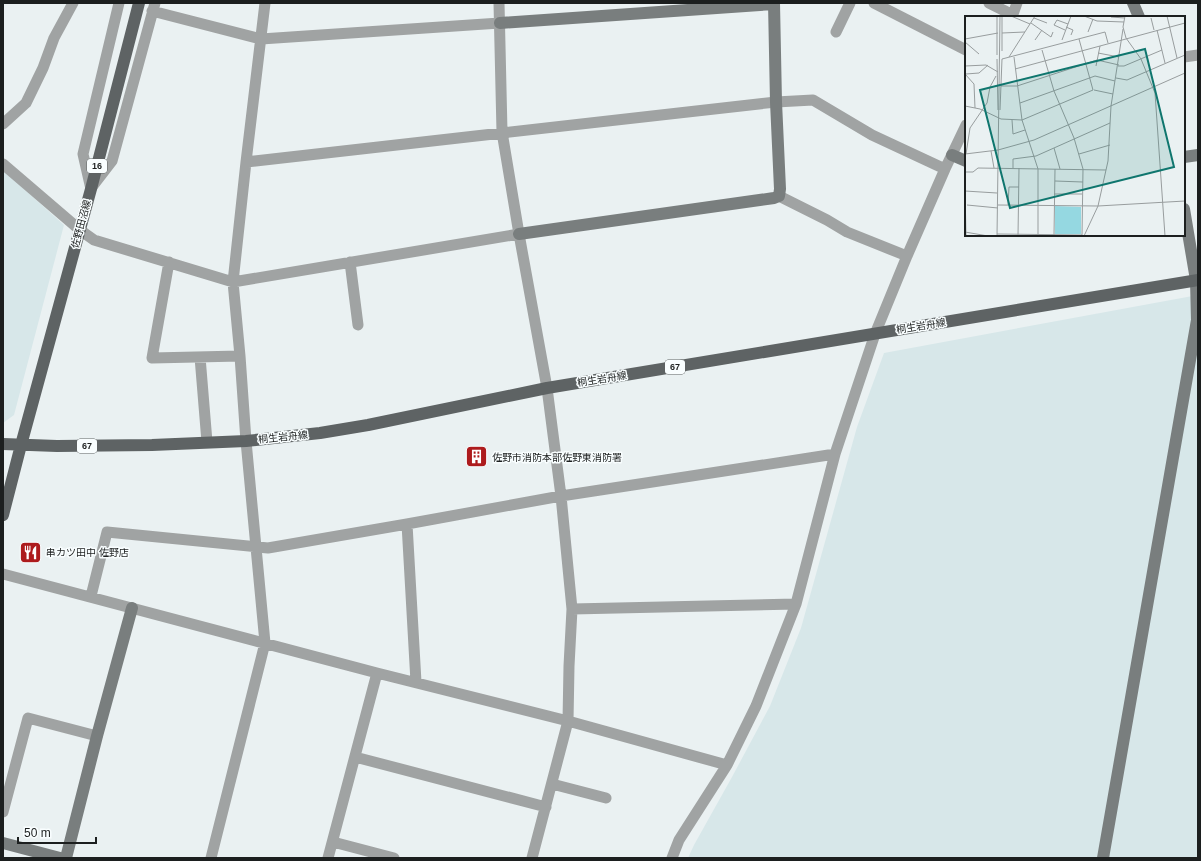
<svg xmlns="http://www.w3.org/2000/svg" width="1201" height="861" viewBox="0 0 1201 861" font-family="Arial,'Noto Sans JP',sans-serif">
  <rect width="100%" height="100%" fill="#eaf1f2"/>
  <path fill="#d7e7e9" d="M 3,170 L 64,225 L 14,415 L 3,423 Z
    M 1198,295 L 1198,858 L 688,858 L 694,845 L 732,777 L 770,706 L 801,628 L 857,427 L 884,353 Z"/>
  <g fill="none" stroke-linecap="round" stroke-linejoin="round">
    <path stroke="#a0a3a3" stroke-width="11" d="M 499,3 L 502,132 L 519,234 L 547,388 L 561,496 L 572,609 L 569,666 L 568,721 L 532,858
      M 874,3 L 966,50
      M 989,3 L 1013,15
      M 152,11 L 261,39 L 500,23
      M 1012,17 L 1017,3
      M 836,32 L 850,3
      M 1184,57 L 1198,55
      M 3,124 L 26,103 L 43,68 L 54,38 L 73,3
      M 246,162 L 776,102 L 813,100 L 872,135 L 945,169
      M 3,164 L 80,230 L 94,240 L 233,282 L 519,234
      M 92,187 L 112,161 L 155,3
      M 91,189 L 83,154 L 119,3
      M 779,196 L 827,220 L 847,232 L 907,256
      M 169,262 L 152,358 L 240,356
      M 350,262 L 358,325
      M 200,357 L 207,442
      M 407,524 L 416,682
      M 3,574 L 377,673 L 568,721 L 727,765
      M 91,596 L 107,532 L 268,548 L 407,524 L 561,496 L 835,454
      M 572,609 L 796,604
      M 355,757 L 546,807
      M 552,784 L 606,798
      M 3,812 L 28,718 L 97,736
      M 333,842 L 394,858
      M 211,858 L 265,643 L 246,441 L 240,356 L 233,282 L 246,162 L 265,3
      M 328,858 L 377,673
      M 672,858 L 679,840 L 727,765 L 756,706 L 796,604 L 835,454 L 875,334 L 907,256 L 945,169 L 966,125"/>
    <path stroke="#797e7e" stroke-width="12" d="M 1133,3 L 1139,17
      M 500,23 L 774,4
      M 952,155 L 966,161
      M 1184,157 L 1198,155
      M 519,234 L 774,198 L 779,196 L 780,189 L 776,102 L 774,3
      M 3,843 L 60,858
      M 66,858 L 97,736 L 132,608
      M 1103,858 L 1197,320 L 1196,280 L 1184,209"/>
    <path stroke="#5e6364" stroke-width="12" d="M 3,444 L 57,446 L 152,445 L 246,441 L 320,433 L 368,425 L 547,388 L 1198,280
      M 3,515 L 21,445 L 91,189 L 139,3"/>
  </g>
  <defs>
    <symbol id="building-square" viewBox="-11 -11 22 22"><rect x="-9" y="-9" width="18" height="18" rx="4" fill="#ad1b1d" stroke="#f9feff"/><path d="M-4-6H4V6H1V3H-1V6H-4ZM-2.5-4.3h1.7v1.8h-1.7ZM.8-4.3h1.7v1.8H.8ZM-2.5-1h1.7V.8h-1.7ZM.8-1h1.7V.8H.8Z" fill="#fff"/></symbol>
    <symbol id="restaurant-square" viewBox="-11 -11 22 22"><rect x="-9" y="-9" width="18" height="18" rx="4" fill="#ad1b1d" stroke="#f9feff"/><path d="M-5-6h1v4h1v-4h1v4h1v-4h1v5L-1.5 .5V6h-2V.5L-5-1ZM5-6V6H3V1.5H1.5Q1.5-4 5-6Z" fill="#fff"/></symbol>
  </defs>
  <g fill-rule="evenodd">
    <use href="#building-square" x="464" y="444" width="25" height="25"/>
    <use href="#restaurant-square" x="18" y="540" width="25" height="25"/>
  </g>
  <g text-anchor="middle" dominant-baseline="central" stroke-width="3" stroke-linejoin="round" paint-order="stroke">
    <g fill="#f9feff" stroke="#5e6262" stroke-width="1">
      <rect x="87" y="159" width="20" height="14" rx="3"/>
      <rect x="665" y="360" width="20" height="14" rx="3"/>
      <rect x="77" y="439" width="20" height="14" rx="3"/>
    </g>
    <g font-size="9" font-weight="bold" fill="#1c1f1f">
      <text x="97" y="166">16</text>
      <text x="675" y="367">67</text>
      <text x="87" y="446">67</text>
    </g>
    <g font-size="10" fill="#1c1f1f" stroke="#f9feff">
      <text transform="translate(81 224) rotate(-75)">佐野田沼線</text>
      <text transform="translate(921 326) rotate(-9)">桐生岩舟線</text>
      <text transform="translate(602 379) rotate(-9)">桐生岩舟線</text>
      <text transform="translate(283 437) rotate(-6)">桐生岩舟線</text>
    </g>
    <g font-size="10" fill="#1c1f1f" stroke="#f9feff" text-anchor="start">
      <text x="492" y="457">佐野市消防本部佐野東消防署</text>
      <text x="46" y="552">串カツ田中 佐野店</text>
    </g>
  </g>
  <g transform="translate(965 16)">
    <rect width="220" height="220" fill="#eaf1f2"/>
    <path d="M 90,190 L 116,191 L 116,218 L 90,218 Z" fill="#95d8e1"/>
    <path fill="none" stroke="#989d9e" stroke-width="1" d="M 37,0 L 37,35M 46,0 L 65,8M 119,0 L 132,5 L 159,6M 160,0 L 158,11 L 161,22 L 176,43 L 190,77 L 200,220M 202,0 L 212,42M 146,1 L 160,2M 69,2 L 82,7M 186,2 L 189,14M 66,7 L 86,21 L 88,16M 101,11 L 108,14 L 106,19M 100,14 L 89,9 L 92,4 L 103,8M 192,14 L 200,47M 123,16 L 128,3M 37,17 L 60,16M 0,23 L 33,17M 70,24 L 77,14M 97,24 L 106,0M 0,26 L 14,38M 77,34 L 89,75 L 109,122 L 118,153 L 117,220M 133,37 L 154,41M 32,39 L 32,0M 44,41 L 70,0M 49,41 L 57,104 L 73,153 L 73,220M 32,43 L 33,94M 132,44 L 154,49M 0,50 L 21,49 L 33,56M 131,50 L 135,30M 153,50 L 159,50 L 197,34M 50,53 L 220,7M 0,58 L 9,68 L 10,92M 1,58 L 14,57 L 23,49M 151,62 L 162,64 L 220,39M 36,70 L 52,70 L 132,44M 129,74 L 148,78M 55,87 L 130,60 L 150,65M 0,90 L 15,93 L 36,103 L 57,104 L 128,74 L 114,23M 35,94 L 37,43 L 140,16 L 143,27M 47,104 L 48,118 L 60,114M 89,132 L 95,153M 26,135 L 29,152M 0,138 L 33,134 L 69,124 L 220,57M 1,138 L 5,112 L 22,87 L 25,71 L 31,60M 114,138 L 145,129M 48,152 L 48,143 L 71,140 L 145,107M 0,156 L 8,156 L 13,152 L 141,154M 90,165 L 118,166M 0,174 L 1,220M 0,175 L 32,177M 89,178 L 117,178M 2,189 L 33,192M 33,189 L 133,190 L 220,185M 43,189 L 44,171 L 54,171M 0,216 L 23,220M 32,218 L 117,219M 89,219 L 90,153M 32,220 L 35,0M 53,220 L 54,152M 119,220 L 133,190 L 143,145 L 146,90 L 158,13"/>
    <path fill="#0f766e" fill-opacity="0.15" stroke="#0f766e" stroke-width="2" d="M 180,33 L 209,151 L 45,192 L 15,74 Z"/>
    <rect width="220" height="220" fill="none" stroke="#1c1f1f" stroke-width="2"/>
  </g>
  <rect width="1201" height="861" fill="none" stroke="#1c1f1f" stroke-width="8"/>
  <path d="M18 837v6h78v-6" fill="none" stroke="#1c1f1f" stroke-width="2"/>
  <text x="24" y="837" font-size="12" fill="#1c1f1f" stroke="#f9feff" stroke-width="3" paint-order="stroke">50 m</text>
</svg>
